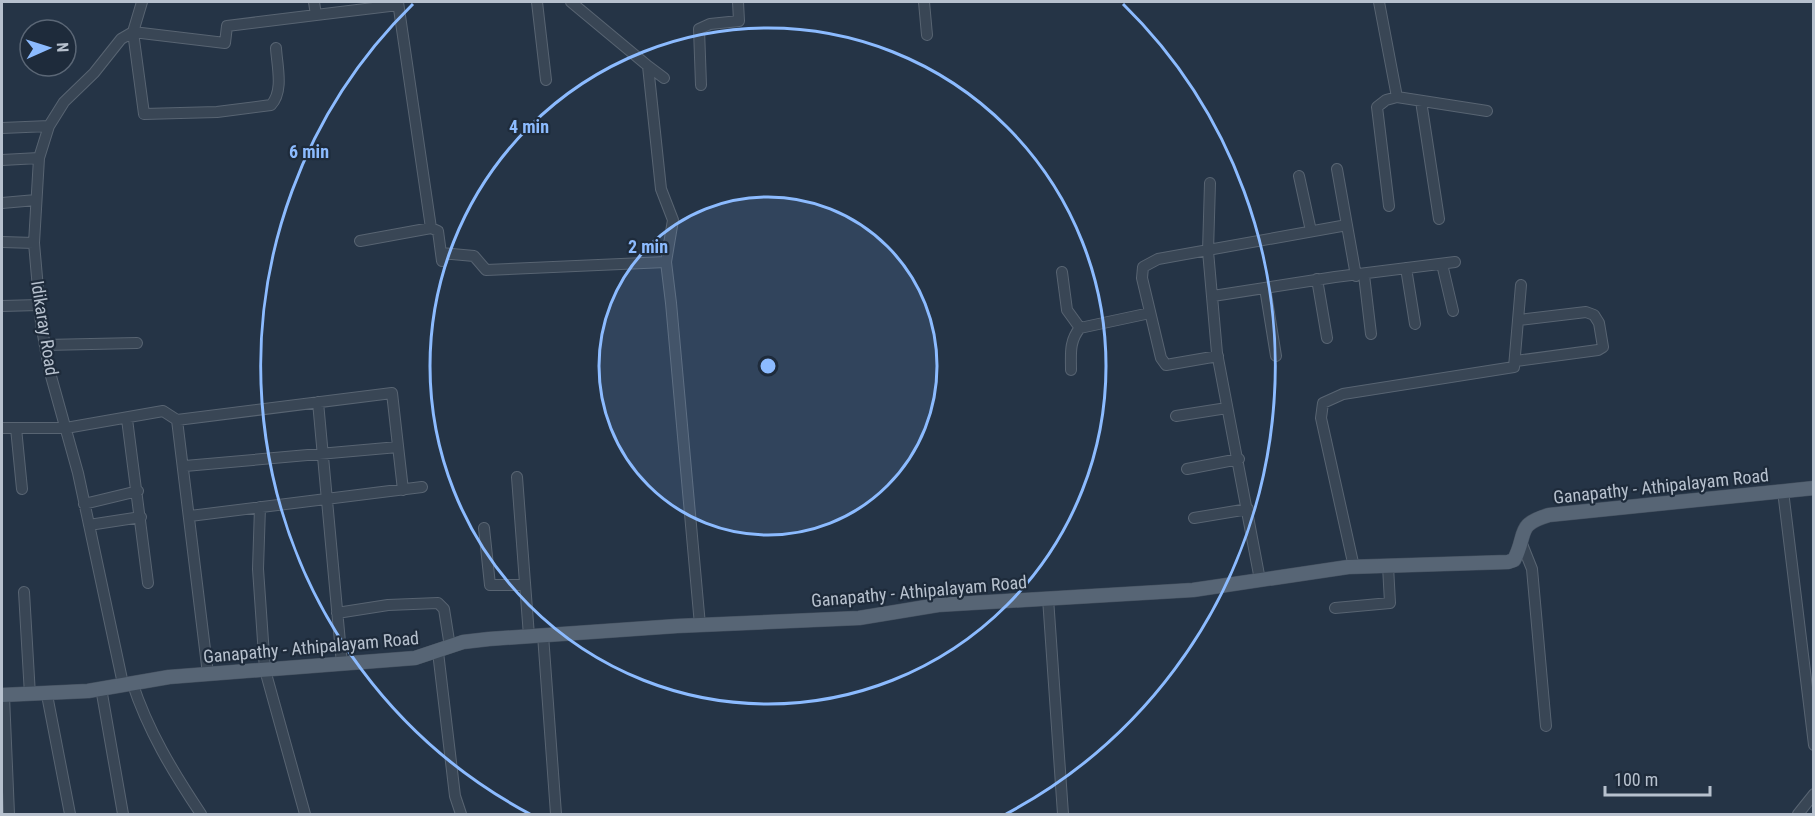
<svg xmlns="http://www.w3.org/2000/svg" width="1815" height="816" viewBox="0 0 1815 816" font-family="'Roboto Condensed',sans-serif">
  <rect width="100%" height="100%" fill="#253446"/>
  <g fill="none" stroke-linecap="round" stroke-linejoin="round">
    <defs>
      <path id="minor" d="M 314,2 L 316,15 L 398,5
        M 398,2 L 431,228
        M 537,2 L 546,80
        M 571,2 L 648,66
        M 924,2 L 927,35
        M 1379,2 L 1397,97 L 1487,111
        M 276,48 C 277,66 284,91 271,105 L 217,112 L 144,114 L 133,32 L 225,43 L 227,26 L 316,15
        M 664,78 L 648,66 L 661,189 L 673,220 L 666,262 L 671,303 L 700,625
        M 701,85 L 699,29 L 710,24 L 739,21 L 738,2
        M 1421,101 L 1439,219
        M 2,128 L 49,126
        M 2,160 L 39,158
        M 1337,169 L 1356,276
        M 1299,176 L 1311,231
        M 1210,183 L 1208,251 L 1217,353 L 1260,580
        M 2,203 L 36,200
        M 1389,206 L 1377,107 L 1386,100 L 1397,97
        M 360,241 L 431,228 L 438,231 L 442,261
        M 2,242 L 34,243
        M 441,253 L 474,256 L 486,270 L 666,262
        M 1442,264 L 1453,311
        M 1406,268 L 1415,324
        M 1062,272 L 1067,310 L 1080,328 L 1150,313
        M 1364,275 L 1371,334
        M 1317,279 L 1327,338
        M 1265,288 L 1276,356
        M 1213,296 L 1335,277 L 1455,262
        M 2,306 L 39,305
        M 45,345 L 137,343
        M 1218,356 L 1166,365 L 1161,358 L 1142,278 L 1143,267 L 1158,259 L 1347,225
        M 1516,361 L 1598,350 L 1603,347 L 1599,323 L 1594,315 L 1586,312 L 1519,320
        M 1071,370 C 1071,354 1069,341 1080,328
        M 318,402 L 342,664
        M 1176,416 L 1227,408
        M 127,419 L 148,583
        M 177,420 L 392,393 L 403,490
        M 2,428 L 66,428 L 163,411 L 177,420 L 208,674
        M 16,428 L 22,489
        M 185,466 L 398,447
        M 1187,469 L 1239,459
        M 517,477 L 529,636
        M 1783,491 L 1814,745
        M 84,504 L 138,491
        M 260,507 L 258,569 L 265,670 L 305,814
        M 190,516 L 422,487
        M 1194,518 L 1248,509
        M 89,525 L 141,517
        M 484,528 L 490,585 L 525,585
        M 1522,544 L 1532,569 L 1546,726
        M 1354,567 L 1321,418 L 1323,403 L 1343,394 L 1514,367 L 1521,285
        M 24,592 L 30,695
        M 1048,598 L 1063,814
        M 1335,608 L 1390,603 L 1388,566
        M 337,613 L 388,605 L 438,603 L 444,609 L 450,647
        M 543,635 L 556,814
        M 438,652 L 455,796 L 461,814
        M 132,682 C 148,731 173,772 201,814
        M 123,684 L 78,473 L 49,369 L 41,323 L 34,243 L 39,158 L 49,126 L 64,102 L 94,73 L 121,39 L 133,32 L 142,2
        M 101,688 L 123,814
        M 47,695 L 70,814
        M 4,696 L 9,814
        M 1798,814 L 1814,794"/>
      <path id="major" d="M 2,695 L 88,691 L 169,677 L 415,658 L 463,642 L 489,639 L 677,626 L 859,618 L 938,605 L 1193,590 L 1348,567 L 1508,562 L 1514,560 C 1528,533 1515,525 1549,515 L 1814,488"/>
    </defs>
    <use href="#minor" stroke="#586472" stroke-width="12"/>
    <use href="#major" stroke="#434f5e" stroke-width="15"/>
    <use href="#minor" stroke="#394655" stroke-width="10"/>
    <use href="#major" stroke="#576575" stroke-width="14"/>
  </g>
  <circle cx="768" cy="366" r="169" fill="#8cbbff" fill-opacity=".12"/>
  <g fill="none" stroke="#8cbbff" stroke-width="3">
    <circle cx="768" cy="366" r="169"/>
    <circle cx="768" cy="366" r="338"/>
    <path d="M530 814A507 507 0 0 1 413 4M1123 4A507 507 0 0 1 1006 814"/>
  </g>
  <g text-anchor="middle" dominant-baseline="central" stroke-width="4.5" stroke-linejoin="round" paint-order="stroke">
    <g font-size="18" fill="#b7c1ce" stroke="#1e2b3b">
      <text transform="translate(45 328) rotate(81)">Idikaray Road</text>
      <text transform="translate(1661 486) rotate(-6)">Ganapathy - Athipalayam Road</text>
      <text transform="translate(919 591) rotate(-5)">Ganapathy - Athipalayam Road</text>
      <text transform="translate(311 647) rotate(-5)">Ganapathy - Athipalayam Road</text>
    </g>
  </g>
  <circle cx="768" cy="366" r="9" fill="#8cbbff" stroke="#1e2b3b" stroke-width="3"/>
  <g font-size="18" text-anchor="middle" font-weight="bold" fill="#8cbbff" stroke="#1e2b3b" stroke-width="4.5" stroke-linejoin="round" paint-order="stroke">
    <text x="529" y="133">4 min</text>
    <text x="309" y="158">6 min</text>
    <text x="648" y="253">2 min</text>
  </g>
  <rect width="1815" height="816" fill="none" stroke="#b7c1ce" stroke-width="6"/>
  <g transform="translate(48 48) rotate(87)"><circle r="28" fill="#1e2b3b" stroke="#5b6776" stroke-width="1.5"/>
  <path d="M0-4.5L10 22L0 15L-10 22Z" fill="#8cbbff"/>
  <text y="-9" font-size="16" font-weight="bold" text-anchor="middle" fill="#b7c1ce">N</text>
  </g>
  <path d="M1605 786v9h105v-9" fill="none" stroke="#b7c1ce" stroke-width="3"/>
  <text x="1614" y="786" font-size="18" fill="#b7c1ce" stroke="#1e2b3b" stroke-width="4.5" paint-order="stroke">100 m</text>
</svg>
